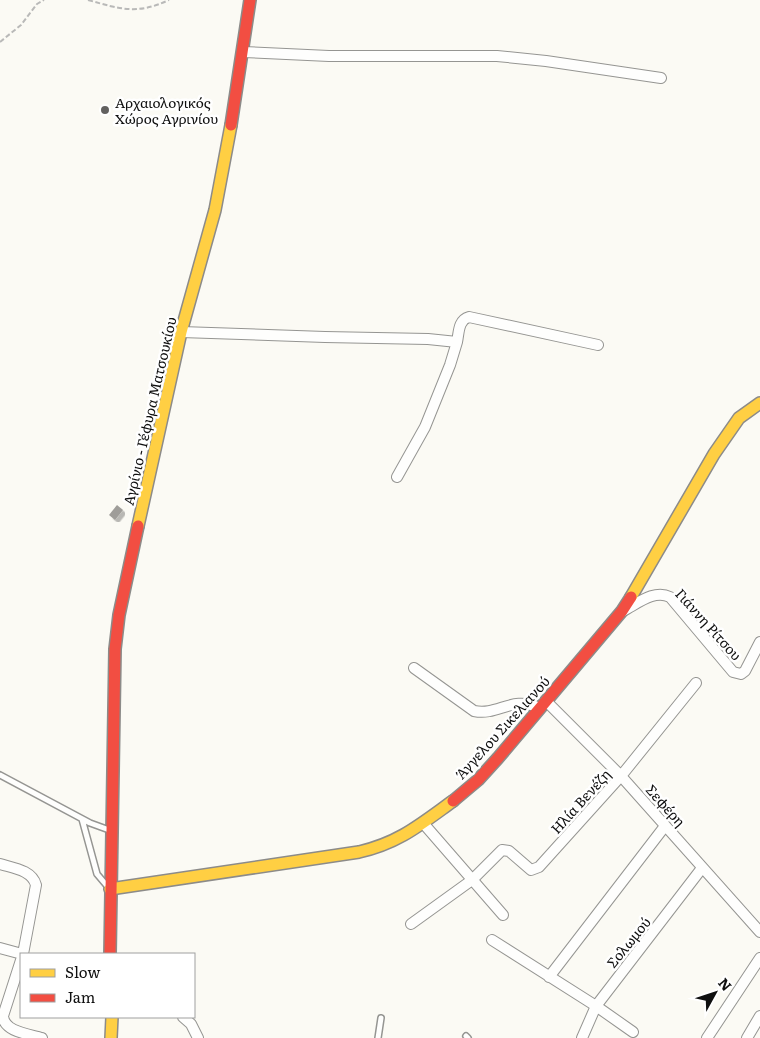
<svg xmlns="http://www.w3.org/2000/svg" width="760" height="1038" viewBox="0 0 760 1038" font-family="Literata,serif">
  <defs>
    <filter id="shadow"><feDropShadow dx="3.5" dy="3.5" stdDeviation="0" flood-color="#0004"/></filter>
  </defs>
  <rect width="100%" height="100%" fill="#fbfaf4"/>
  <path fill="#9f9d99" filter="url(#shadow)" d="M 117,505 L 123,510 L 115,520 L 109,515 Z"/>
  <g fill="none" stroke-linecap="round" stroke-linejoin="round">
    <defs>
      <path id="lane" d="M 0,775 L 90,823 L 112,831
        M 82,819 L 97,874 L 108,887
        M 466,1036 L 468,1038
        M 378,1038 L 381,1018"/>
      <path id="street" d="M 243,52 L 329,56 L 497,56 L 546,61 L 661,78
        M 181,332 L 325,337 L 428,339 L 457,342 C 459,333 458,320 469,317 L 598,345
        M 397,477 L 425,427 L 450,365 L 457,342
        M 623,611 C 637,604 654,589 670,597 L 733,672 L 741,674 L 745,671 L 760,642
        M 414,668 L 474,711 C 499,716 511,695 540,708
        M 546,701 L 621,776 L 760,932
        M 423,823 L 503,915
        M 0,864 C 13,868 32,870 36,885 L 23,954
        M 411,924 L 472,880 L 502,850 L 509,851 L 531,870 L 539,867 L 621,776 L 696,683
        M 492,940 L 596,1006 L 633,1032
        M 0,948 L 22,954
        M 21,960 L 3,1016 C 4,1032 29,1034 42,1038
        M 549,977 L 665,826
        M 183,1017 L 191,1024 L 198,1038
        M 582,1038 L 596,1006 L 702,868
        M 707,1038 L 760,958
        M 747,1038 L 760,1016"/>
      <path id="slow" d="M 138,526 L 181,332 L 215,210 L 231,125
        M 631,597 L 714,454 L 739,418 L 760,403
        M 110,889 L 359,852 C 399,843 421,824 453,801
        M 111,1038 L 112,1017"/>
      <path id="jam" d="M 231,125 L 250,0
        M 453,801 L 478,780 L 498,758 L 622,611 L 631,597
        M 110,954 L 115,649 L 119,615 L 138,526"/>
    </defs>
    <use href="#lane" stroke="#959592" stroke-width="8"/>
    <use href="#street" stroke="#959592" stroke-width="12"/>
    <use href="#slow" stroke="#8c8b89" stroke-width="14"/>
    <use href="#jam" stroke="#8c8b89" stroke-width="14"/>
    <path stroke="#b9b9b8" stroke-width="2" stroke-dasharray="5 2.5" stroke-linecap="butt" d="M 88,0 C 120,9 137,15 169,0
      M 0,42 L 21,25 L 37,4 L 44,0"/>
    <use href="#lane" stroke="#fefefd" stroke-width="5"/>
    <use href="#street" stroke="#fefefd" stroke-width="10"/>
    <use href="#slow" stroke="#ffcf43" stroke-width="11"/>
    <use href="#jam" stroke="#f24e42" stroke-width="11"/>
  </g>
  <circle fill="#62615f" stroke="#fff" stroke-width="2" cx="105" cy="110" r="5"/>
  <g text-anchor="middle" dominant-baseline="central" stroke-width="5" stroke-linejoin="round" paint-order="stroke">
    <g font-size="14" fill="#0f0f0f" stroke="#fff" text-anchor="start">
      <text x="115" y="102">Αρχαιολογικός<tspan x="115" dy="16">Χώρος Αγρινίου</tspan></text>
    </g>
    <g font-size="14" fill="#0f0f0f" stroke="#fff">
      <text transform="translate(149 411) rotate(-77)">Αγρίνιο - Γέφυρα Ματσουκίου</text>
      <text transform="translate(709 624) rotate(48)">Γιάννη Ρίτσου</text>
      <text transform="translate(502 727) rotate(-48)">Άγγελου Σικελιανού</text>
      <text transform="translate(580 801) rotate(-48)">Ηλία Βενέζη</text>
      <text transform="translate(666 805) rotate(48)">Σεφέρη</text>
      <text transform="translate(628 942) rotate(-51)">Σολωμού</text>
    </g>
  </g>
  <rect x="20" y="953" width="175" height="65" fill="#ffffff" stroke="#9f9f9f"/>
  <rect x="30" y="969" width="25" height="8" fill="#ffcf43" stroke="#9f9f9f"/>
  <text x="65" y="978" font-size="15" fill="#0f0f0f">Slow</text>
  <rect x="30" y="994" width="25" height="8" fill="#f24e42" stroke="#9f9f9f"/>
  <text x="65" y="1003" font-size="15" fill="#0f0f0f">Jam</text>
  <g transform="translate(715 993) rotate(50)" stroke="#ffffff" stroke-width="4" paint-order="stroke">
  <path d="M0-4L9 19L0 12L-9 19Z" fill="#0f0f0f"/>
  <text y="-8" font-size="14" font-weight="bold" text-anchor="middle" fill="#0f0f0f">N</text>
  </g>
</svg>
